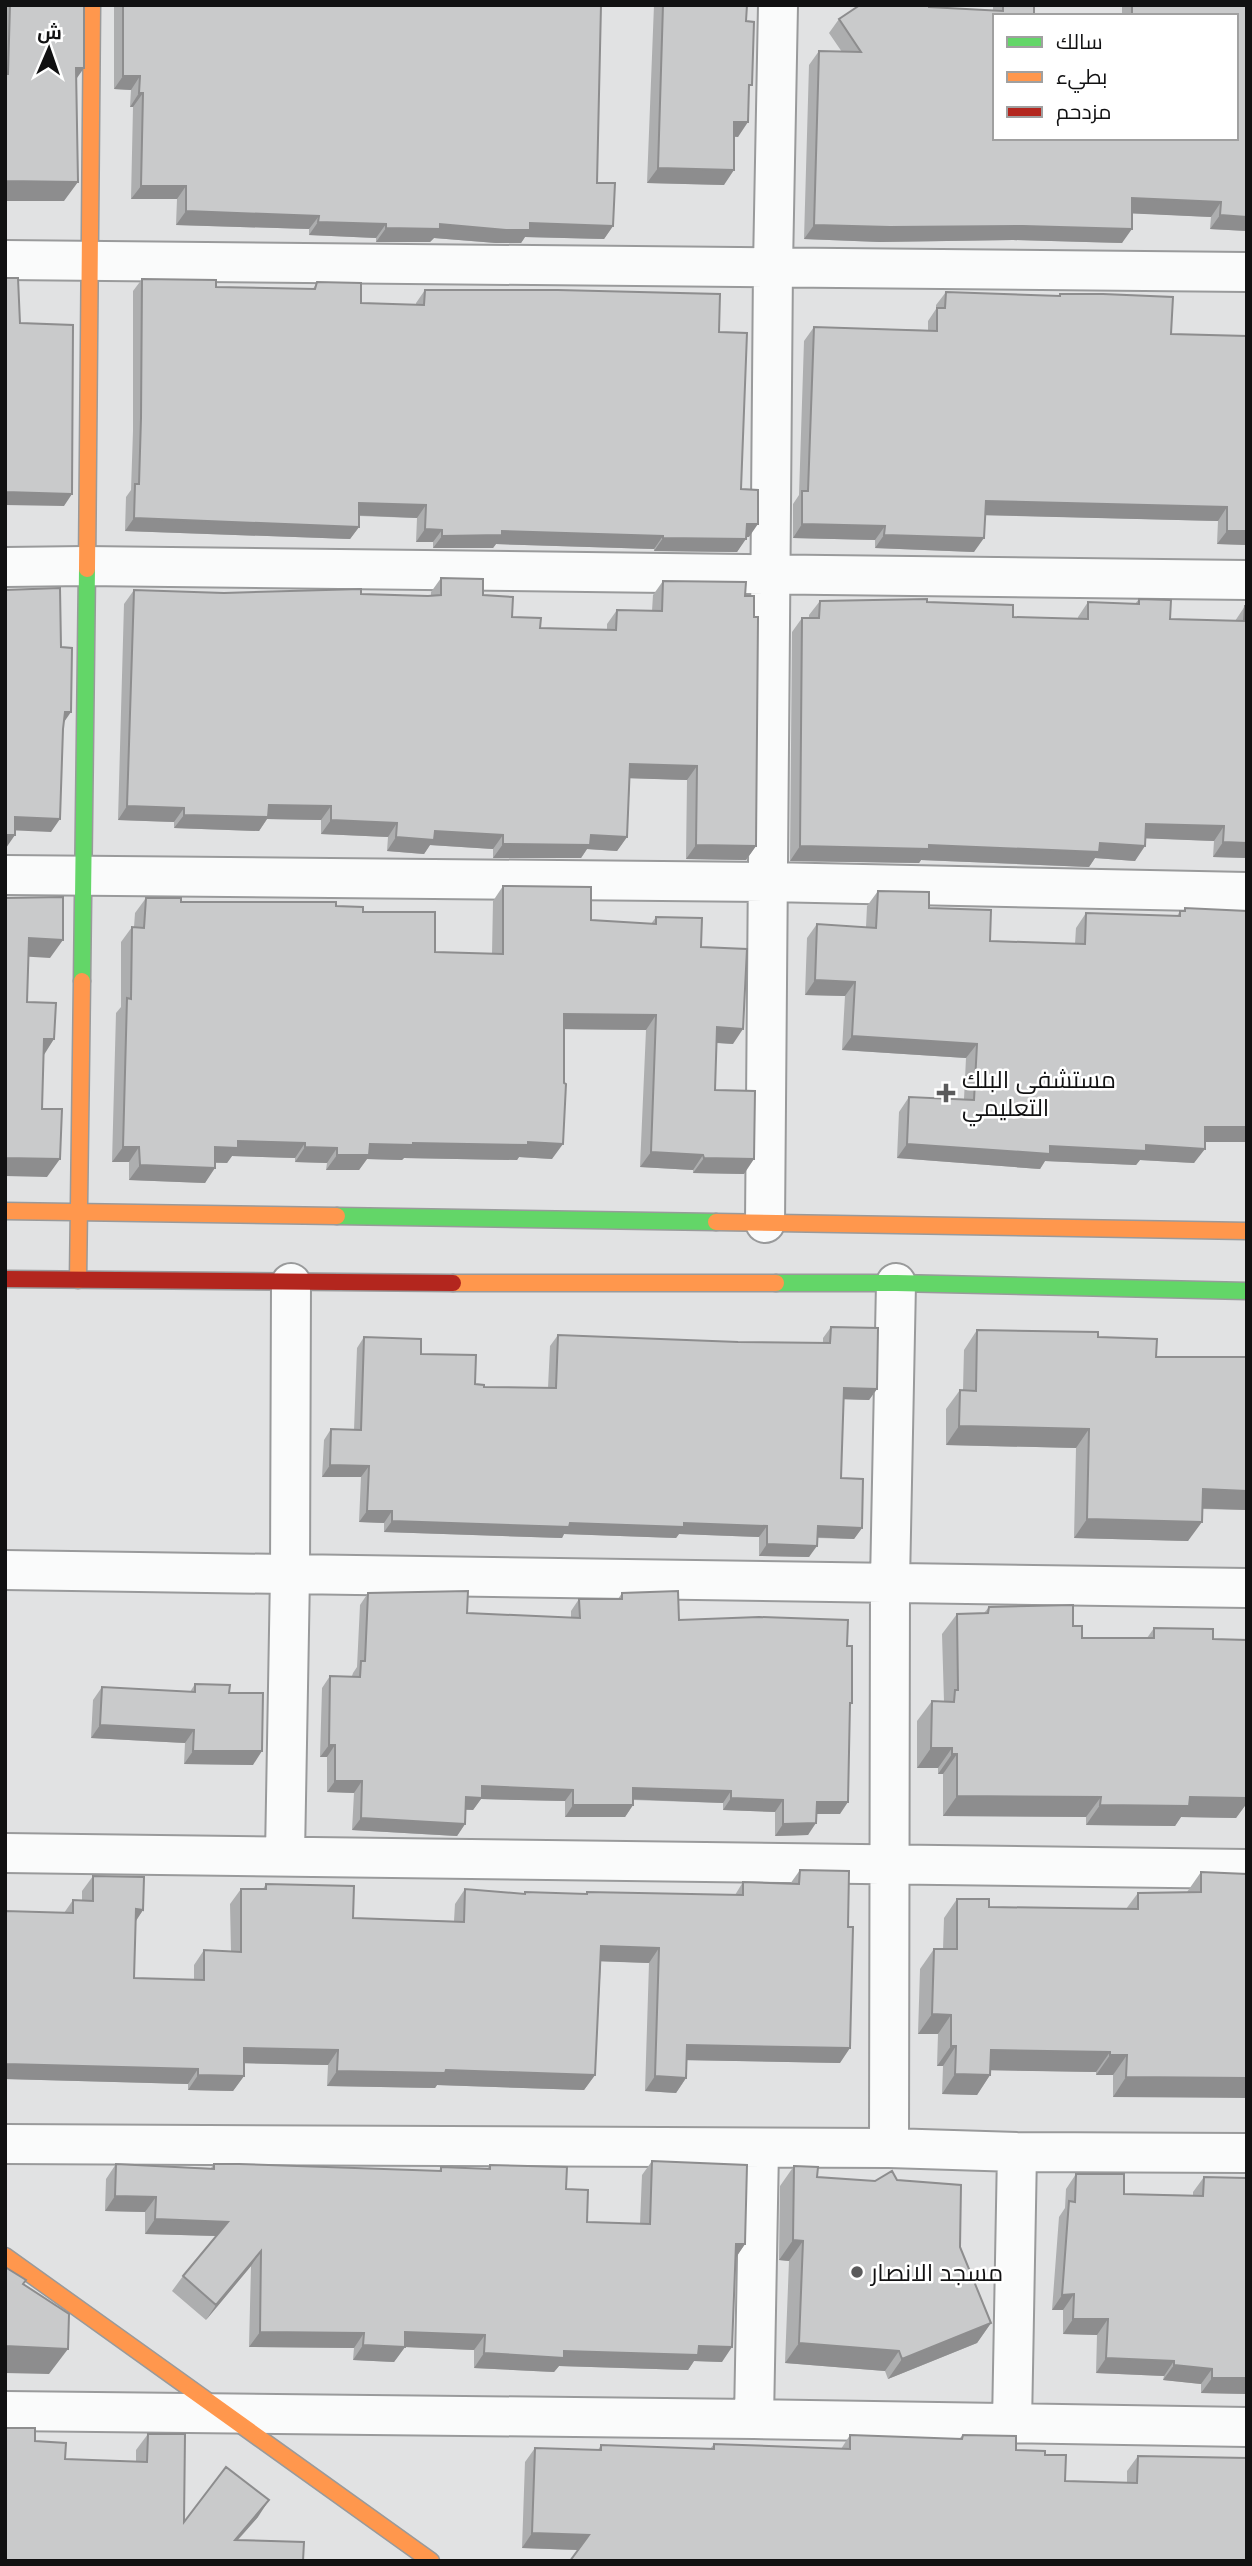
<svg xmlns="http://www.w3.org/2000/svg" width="1252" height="2566" viewBox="0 0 1252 2566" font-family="Quicksand,Cairo,sans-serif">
  <rect width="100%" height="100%" fill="#e1e2e3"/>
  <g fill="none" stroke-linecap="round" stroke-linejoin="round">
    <defs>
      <path id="street" d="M 5,260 L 1247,272
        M 5,567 L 85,566 L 1247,580
        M 5,875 L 768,882 L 1247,892
        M 765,1223 L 773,266 L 778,5
        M 5,1570 L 1247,1588
        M 5,1853 L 1247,1869
        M 285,1855 L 290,1575 L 291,1283
        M 5,2144 L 889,2148 L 1017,2152 L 1247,2153
        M 889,2148 L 890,1582 L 896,1283
        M 5,2411 L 754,2419 L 1247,2427
        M 754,2419 L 759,2149
        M 1012,2424 L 1017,2152"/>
      <path id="fast" d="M 82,981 L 87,569
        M 337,1216 L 716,1222
        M 776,1283 L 896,1283 L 1247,1291"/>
      <path id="slow" d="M 87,569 L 92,5
        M 5,1211 L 337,1216
        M 716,1222 L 1247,1231
        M 78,1280 L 82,981
        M 453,1283 L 776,1283
        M 5,2256 L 431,2561"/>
      <path id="jam" d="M 5,1279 L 453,1283"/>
    </defs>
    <use href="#street" stroke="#999a9b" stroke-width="42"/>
    <use href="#fast" stroke="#999a9b" stroke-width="19"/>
    <use href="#slow" stroke="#999a9b" stroke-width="19"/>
    <use href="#jam" stroke="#999a9b" stroke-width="19"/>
    <use href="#street" stroke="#fafbfb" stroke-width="38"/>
    <use href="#fast" stroke="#63d668" stroke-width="16"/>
    <use href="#slow" stroke="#ff974d" stroke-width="16"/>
    <use href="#jam" stroke="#b3261e" stroke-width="16"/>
  </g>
  <path fill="#adaeaf" d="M 5,5 L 84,5 L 64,201 L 5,201 Z
    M 114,5 L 601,5 L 597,183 L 613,226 L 604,239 L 525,237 L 521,243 L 496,243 L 434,238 L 430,242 L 376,242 L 376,238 L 309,235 L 309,229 L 176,225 L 177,199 L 131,199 L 133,107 L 130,107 L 131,90 L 114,89 Z
    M 654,5 L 747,5 L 746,21 L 749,89 L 738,137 L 734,136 L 724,185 L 647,183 Z
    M 993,5 L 1034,5 L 995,138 L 1236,16 L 1122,16 L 1122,5 L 1247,5 L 1247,231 L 1210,229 L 1211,217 L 1132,213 L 1122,243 L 1013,240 L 880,242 L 804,239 L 809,65 L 819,51 L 842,52 L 829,33 L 839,19 L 993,10 Z
    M 142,279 L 216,287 L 313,289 L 317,282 L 361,303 L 416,305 L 416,303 L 425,290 L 719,332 L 749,537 L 746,537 L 737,552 L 654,551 L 654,549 L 496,544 L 493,548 L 433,548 L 433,542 L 416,542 L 417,518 L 359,516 L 359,527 L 350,539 L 125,531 L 126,497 L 131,490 L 133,431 L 133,291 Z
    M 946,292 L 1058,296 L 1060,294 L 1171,334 L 1245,336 L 1247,311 L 1247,545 L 1217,544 L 1218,521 L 985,515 L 974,552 L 875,548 L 875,540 L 793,538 L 793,504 L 799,495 L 804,341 L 814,327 L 928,330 L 928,321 L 936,309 L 936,305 Z
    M 441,578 L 483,595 L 512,617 L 540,628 L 607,630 L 607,624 L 617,610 L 652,611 L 653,595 L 663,581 L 745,596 L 754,617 L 756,846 L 746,860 L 686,859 L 687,780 L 630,778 L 627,837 L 617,851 L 587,849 L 581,858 L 493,858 L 493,849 L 430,845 L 424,854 L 387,851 L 388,837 L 321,834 L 321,820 L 267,819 L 259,831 L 174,828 L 174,822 L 118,820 L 124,604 L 134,590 L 224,593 L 361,594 L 431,596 L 431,592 Z
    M 1139,599 L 1170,619 L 1235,621 L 1245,606 L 1247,858 L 1213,857 L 1214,841 L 1145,838 L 1135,861 L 1095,858 L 1089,867 L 921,860 L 919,863 L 790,861 L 792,632 L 802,618 L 809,618 L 809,615 L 820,601 L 927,602 L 1013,617 L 1078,619 L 1078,617 L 1088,602 L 1135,604 Z
    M 503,886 L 591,920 L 651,924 L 656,917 L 701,947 L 733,1044 L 716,1043 L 715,1090 L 744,1174 L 693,1173 L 693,1170 L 640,1167 L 646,1030 L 564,1029 L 552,1159 L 519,1157 L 517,1160 L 404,1158 L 402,1160 L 367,1159 L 359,1170 L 326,1170 L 327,1163 L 295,1162 L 295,1158 L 232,1156 L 227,1163 L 215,1163 L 205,1183 L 129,1180 L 129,1162 L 112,1162 L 116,1013 L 121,1007 L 121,942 L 132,927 L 134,927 L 135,913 L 146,898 L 181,902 L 336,906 L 363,912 L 435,952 L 492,954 L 493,901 Z
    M 878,891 L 929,908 L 990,941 L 1075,944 L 1076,928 L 1086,913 L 1177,916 L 1180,911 L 1183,911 L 1185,908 L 1205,1142 L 1194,1163 L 1140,1160 L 1136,1165 L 1045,1161 L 1040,1169 L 897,1158 L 899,1112 L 909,1097 L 964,1099 L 966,1058 L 842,1050 L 845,996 L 805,995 L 807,938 L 817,924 L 866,927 L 867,906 Z
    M 831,1327 L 877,1389 L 869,1400 L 843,1399 L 841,1478 L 862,1528 L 854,1539 L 817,1538 L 809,1557 L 759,1556 L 759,1537 L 679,1534 L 676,1538 L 564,1534 L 562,1538 L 384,1532 L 384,1523 L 359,1522 L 361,1477 L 322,1477 L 324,1440 L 331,1429 L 354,1430 L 357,1348 L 364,1337 L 421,1354 L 475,1384 L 484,1387 L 548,1388 L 550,1346 L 558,1335 L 738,1342 L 823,1342 L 823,1338 Z
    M 977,1330 L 1098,1337 L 1156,1357 L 1247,1357 L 1247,1510 L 1202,1509 L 1188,1541 L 1074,1538 L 1076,1448 L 946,1445 L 946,1409 L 960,1390 L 963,1390 L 964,1350 Z
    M 368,1593 L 467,1613 L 571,1618 L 571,1611 L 579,1599 L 618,1599 L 622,1593 L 679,1620 L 847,1646 L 852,1703 L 849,1708 L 840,1814 L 816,1814 L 808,1835 L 775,1836 L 775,1812 L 723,1810 L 723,1803 L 633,1800 L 633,1805 L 625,1817 L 565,1817 L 565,1801 L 481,1799 L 473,1810 L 466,1810 L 465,1824 L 457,1836 L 352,1830 L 354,1793 L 327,1792 L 327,1757 L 320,1757 L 322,1688 L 330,1676 L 352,1676 L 353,1673 L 357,1667 L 360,1605 Z
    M 989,1607 L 1073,1626 L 1082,1638 L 1147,1638 L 1154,1628 L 1213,1639 L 1247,1640 L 1247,1803 L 1236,1818 L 1181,1817 L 1175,1826 L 1086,1825 L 1086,1817 L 943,1816 L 943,1774 L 938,1774 L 938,1768 L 917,1768 L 917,1721 L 932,1701 L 944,1702 L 942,1634 L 957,1614 L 984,1613 Z
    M 195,1684 L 229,1693 L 253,1765 L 184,1764 L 185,1743 L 91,1738 L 93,1700 L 102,1687 L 190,1692 Z
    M 800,1870 L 840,2063 L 687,2060 L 686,2078 L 676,2093 L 645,2091 L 649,1963 L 601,1961 L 595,2075 L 584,2090 L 437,2085 L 435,2088 L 327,2086 L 328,2065 L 244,2063 L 244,2076 L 233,2091 L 188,2090 L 188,2084 L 5,2079 L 5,1911 L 64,1913 L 73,1900 L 82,1901 L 82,1891 L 93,1876 L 143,1910 L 136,1921 L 134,1978 L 194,1980 L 194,1965 L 204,1950 L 231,1951 L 230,1904 L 241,1889 L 263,1889 L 266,1884 L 353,1918 L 454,1921 L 455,1904 L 465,1889 L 524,1894 L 525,1892 L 586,1894 L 587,1892 L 735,1895 L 743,1882 L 790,1884 Z
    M 1201,1872 L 1215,2096 L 1113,2097 L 1113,2075 L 1096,2075 L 1096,2072 L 991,2070 L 990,2075 L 977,2095 L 942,2094 L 943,2066 L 937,2066 L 938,2034 L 918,2034 L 920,1969 L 934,1949 L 943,1949 L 944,1918 L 957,1899 L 989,1907 L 1126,1909 L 1138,1893 L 1187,1892 Z
    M 652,2161 L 745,2244 L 735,2258 L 722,2362 L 694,2361 L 688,2370 L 559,2366 L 554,2372 L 474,2368 L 474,2350 L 405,2347 L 394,2362 L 353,2360 L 354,2348 L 249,2347 L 251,2266 L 206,2320 L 172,2291 L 183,2276 L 216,2236 L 145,2234 L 145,2212 L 105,2211 L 106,2179 L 116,2164 L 211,2168 L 214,2164 L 439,2171 L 441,2167 L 487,2169 L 490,2165 L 566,2189 L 587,2222 L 640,2224 L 642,2175 Z
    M 794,2166 L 817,2177 L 875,2181 L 897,2180 L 960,2247 L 991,2323 L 977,2343 L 888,2379 L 885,2371 L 785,2363 L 789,2261 L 779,2260 L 780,2186 Z
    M 1076,2174 L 1124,2194 L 1193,2195 L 1193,2192 L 1204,2177 L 1247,2180 L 1247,2394 L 1201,2393 L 1201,2384 L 1163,2380 L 1164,2376 L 1096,2373 L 1097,2335 L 1063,2334 L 1063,2310 L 1052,2310 L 1059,2217 L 1065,2208 L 1066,2189 Z
    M 148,2434 L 184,2522 L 258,2517 L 238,2540 L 5,2561 L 35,2441 L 65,2459 L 136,2462 L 136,2450 Z
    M 850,2435 L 959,2439 L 963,2435 L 1016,2450 L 1045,2455 L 1065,2481 L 1127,2483 L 1127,2471 L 1138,2456 L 1247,2561 L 578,2550 L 522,2548 L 525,2462 L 535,2448 L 598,2450 L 601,2445 L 710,2449 L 714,2444 L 841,2449 Z"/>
  <path fill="#8d8d8e" d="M 76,68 L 84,68 L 70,88 Z
    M 123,76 L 140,76 L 131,90 L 114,89 Z
    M 139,93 L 143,93 L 133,107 L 130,107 Z
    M 734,122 L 748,122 L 738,137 L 724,136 Z
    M 658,168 L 734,170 L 724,185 L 647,183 Z
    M 5,181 L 78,182 L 64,201 L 5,201 Z
    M 141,186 L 186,186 L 177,199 L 131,199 Z
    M 1132,198 L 1221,202 L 1211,217 L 1122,213 Z
    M 186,211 L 319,216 L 309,229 L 176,225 Z
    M 1220,215 L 1247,217 L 1247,231 L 1210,229 Z
    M 318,222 L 386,224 L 376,238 L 309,235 Z
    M 530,223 L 613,226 L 604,239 L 525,237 L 521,243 L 496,243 L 434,238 L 430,242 L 376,242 L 386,228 L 440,224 Z
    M 814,225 L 1023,226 L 1132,229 L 1122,243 L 1013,240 L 880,242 L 804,239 Z
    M 5,492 L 72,494 L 64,506 L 5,505 Z
    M 986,501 L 1227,507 L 1218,521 L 976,515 Z
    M 359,503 L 426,505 L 417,518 L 350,515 Z
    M 134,518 L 359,527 L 350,539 L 125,531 Z
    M 747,524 L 758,524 L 749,537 L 738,537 Z
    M 802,524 L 885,526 L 875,540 L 793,538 Z
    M 425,529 L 442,530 L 433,542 L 416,542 Z
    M 502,531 L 663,536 L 654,549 L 496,544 L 493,548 L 433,548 L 442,536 Z
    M 1227,531 L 1247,531 L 1247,545 L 1217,544 Z
    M 884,535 L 984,538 L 974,552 L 875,548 Z
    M 663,538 L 746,539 L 737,552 L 654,551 Z
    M 65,712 L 71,712 L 62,725 Z
    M 630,764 L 697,766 L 687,780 L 621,778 Z
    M 269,805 L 331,806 L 321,820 L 267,819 L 259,831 L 174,828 L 184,815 Z
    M 127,806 L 184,808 L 174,822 L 118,820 Z
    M 15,817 L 60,819 L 51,832 L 6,830 Z
    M 331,820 L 397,823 L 388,837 L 321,834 Z
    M 1146,824 L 1224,826 L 1214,841 L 1136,838 Z
    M 435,831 L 503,835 L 493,849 L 430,845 L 424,854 L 387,851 L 396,837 Z
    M 5,835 L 15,835 L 6,848 L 5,848 Z
    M 591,835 L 627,837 L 617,851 L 587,849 L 581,858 L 493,858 L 503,844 Z
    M 1223,842 L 1247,843 L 1247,858 L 1213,857 Z
    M 1100,843 L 1145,846 L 1135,861 L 1095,858 L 1089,867 L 921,860 L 919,863 L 790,861 L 800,846 Z
    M 696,845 L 756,846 L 746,860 L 686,859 Z
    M 29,938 L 63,940 L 50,958 L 17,956 Z
    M 815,980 L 855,982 L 845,996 L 805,995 Z
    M 564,1014 L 656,1015 L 646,1030 L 554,1029 Z
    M 717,1027 L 743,1029 L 733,1044 L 706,1042 Z
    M 852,1036 L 977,1044 L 966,1058 L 842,1050 Z
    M 44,1039 L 54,1039 L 42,1058 Z
    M 1205,1127 L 1247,1127 L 1247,1142 L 1195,1142 Z
    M 238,1141 L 305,1143 L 295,1158 L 232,1156 L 227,1163 L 204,1162 L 215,1147 Z
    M 528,1142 L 563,1144 L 552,1159 L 519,1157 L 517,1160 L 404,1158 L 402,1160 L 367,1159 L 359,1170 L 326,1170 L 337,1155 L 370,1144 L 413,1143 Z
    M 907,1144 L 1050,1146 L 1146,1145 L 1205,1149 L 1194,1163 L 1140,1160 L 1136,1165 L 1045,1161 L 1040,1169 L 897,1158 Z
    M 123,1147 L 139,1147 L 129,1162 L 112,1162 Z
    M 305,1147 L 337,1148 L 327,1163 L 295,1162 Z
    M 651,1152 L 703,1155 L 693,1170 L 640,1167 Z
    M 5,1158 L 60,1159 L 47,1177 L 5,1176 Z
    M 704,1158 L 754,1159 L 744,1174 L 693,1173 Z
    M 140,1165 L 215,1168 L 205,1183 L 129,1180 Z
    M 844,1388 L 877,1389 L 869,1400 L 836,1399 Z
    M 959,1426 L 1089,1429 L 1076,1448 L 946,1445 Z
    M 330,1465 L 369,1466 L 361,1477 L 322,1477 Z
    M 1203,1489 L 1247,1491 L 1247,1510 L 1189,1508 Z
    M 367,1511 L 392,1511 L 384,1523 L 359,1522 Z
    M 1087,1519 L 1202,1522 L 1188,1541 L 1074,1538 Z
    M 392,1521 L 570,1523 L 684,1523 L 767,1526 L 759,1537 L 679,1534 L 676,1538 L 564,1534 L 562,1538 L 384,1532 Z
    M 818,1526 L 862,1528 L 854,1539 L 810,1537 Z
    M 767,1544 L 817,1546 L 809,1557 L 759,1556 Z
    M 100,1725 L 194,1730 L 185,1743 L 91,1738 Z
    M 329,1745 L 335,1745 L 327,1757 L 320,1757 Z
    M 931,1748 L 952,1748 L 938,1768 L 917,1768 Z
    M 193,1751 L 262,1751 L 253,1765 L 184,1764 Z
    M 952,1754 L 957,1754 L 943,1774 L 938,1774 Z
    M 335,1781 L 362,1781 L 354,1793 L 327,1792 Z
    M 482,1786 L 573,1790 L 565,1801 L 481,1799 L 473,1810 L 458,1809 L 466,1797 Z
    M 633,1788 L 731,1791 L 723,1803 L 625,1799 Z
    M 957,1796 L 1101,1797 L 1086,1817 L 943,1816 Z
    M 1190,1797 L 1247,1798 L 1247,1803 L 1236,1818 L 1181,1817 L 1175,1826 L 1086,1825 L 1100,1805 Z
    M 731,1798 L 783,1800 L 775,1812 L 723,1810 Z
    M 817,1802 L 848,1802 L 840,1814 L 808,1814 Z
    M 573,1805 L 633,1805 L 625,1817 L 565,1817 Z
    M 361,1818 L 465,1824 L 457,1836 L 352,1830 Z
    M 816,1823 L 808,1835 L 775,1836 L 783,1824 Z
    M 136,1909 L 143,1910 L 133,1925 Z
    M 601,1946 L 659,1948 L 649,1963 L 591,1961 Z
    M 932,2014 L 951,2015 L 938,2034 L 918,2034 Z
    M 687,2045 L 850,2048 L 840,2063 L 677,2060 Z
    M 951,2046 L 956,2046 L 943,2066 L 937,2066 Z
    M 244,2048 L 338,2050 L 328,2065 L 234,2063 Z
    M 991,2050 L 1110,2052 L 1096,2072 L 977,2070 Z
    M 1110,2055 L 1127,2055 L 1113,2075 L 1096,2075 Z
    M 5,2064 L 198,2069 L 188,2084 L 5,2079 Z
    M 446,2070 L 595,2075 L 584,2090 L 437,2085 L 435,2088 L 327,2086 L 337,2071 Z
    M 955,2074 L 990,2075 L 977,2095 L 942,2094 Z
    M 198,2075 L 244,2076 L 233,2091 L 188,2090 Z
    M 655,2076 L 686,2078 L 676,2093 L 645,2091 Z
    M 1126,2077 L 1247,2078 L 1247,2098 L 1113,2097 Z
    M 115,2196 L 156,2197 L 145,2212 L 105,2211 Z
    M 155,2219 L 228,2222 L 217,2236 L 145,2234 Z
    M 793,2240 L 803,2241 L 789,2261 L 779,2260 Z
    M 736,2244 L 745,2244 L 735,2259 Z
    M 261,2251 L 251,2266 L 206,2320 L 216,2305 Z
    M 1074,2294 L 1063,2310 L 1052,2310 L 1062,2295 Z
    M 1073,2319 L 1108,2319 L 1097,2335 L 1063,2334 Z
    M 991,2323 L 977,2343 L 888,2379 L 902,2359 Z
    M 260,2332 L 364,2333 L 354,2348 L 249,2347 Z
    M 405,2332 L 485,2335 L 474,2350 L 405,2347 L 394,2362 L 353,2360 L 363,2345 Z
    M 799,2343 L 899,2351 L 885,2371 L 785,2363 Z
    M 5,2346 L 68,2349 L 49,2374 L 5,2373 Z
    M 699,2346 L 732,2347 L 722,2362 L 694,2361 L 688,2370 L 559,2366 L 554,2372 L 474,2368 L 484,2353 Z
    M 1106,2358 L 1174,2361 L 1164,2376 L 1096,2373 Z
    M 1174,2365 L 1212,2369 L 1201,2384 L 1163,2380 Z
    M 1212,2378 L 1247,2378 L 1247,2394 L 1201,2393 Z
    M 269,2500 L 258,2517 L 223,2556 L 235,2540 Z
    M 532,2533 L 589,2535 L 579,2550 L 522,2548 Z"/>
  <path fill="#c9cacb" stroke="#8d8d8e" stroke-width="2" d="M 10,5 L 84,5 L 84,68 L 76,68 L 78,182 L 5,181 L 5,74 L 8,74 Z
    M 123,5 L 601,5 L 597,183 L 615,183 L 613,226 L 530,223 L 530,230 L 506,230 L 440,224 L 440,229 L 386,228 L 386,224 L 318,222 L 319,216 L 186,211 L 186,186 L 141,186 L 143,93 L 139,93 L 140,76 L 123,76 Z
    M 663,5 L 747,5 L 746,21 L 754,22 L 752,85 L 749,85 L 748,122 L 734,122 L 734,170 L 658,168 Z
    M 860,5 L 929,5 L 929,7 L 1003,11 L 1003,5 L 1034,5 L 1034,16 L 995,16 L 995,138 L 1236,138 L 1236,16 L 1132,16 L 1132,5 L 1247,5 L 1247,217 L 1220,215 L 1221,202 L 1132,198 L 1132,229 L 1023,226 L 890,227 L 814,225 L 819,51 L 861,52 L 839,19 Z
    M 5,278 L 18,278 L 20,323 L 73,325 L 72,494 L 5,492 Z
    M 142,279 L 216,280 L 216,287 L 315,289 L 317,282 L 361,283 L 361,303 L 424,305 L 425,290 L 558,290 L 720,294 L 719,332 L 747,333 L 741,489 L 758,490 L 758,524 L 747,524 L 746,539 L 663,538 L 663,536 L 502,531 L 502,535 L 442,536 L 442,530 L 425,529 L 426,505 L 359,503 L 359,527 L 134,518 L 135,484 L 139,484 L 141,418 Z
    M 946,292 L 1060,296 L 1060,294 L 1103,294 L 1173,297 L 1171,334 L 1247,336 L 1247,531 L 1227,531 L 1227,507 L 986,501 L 984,538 L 884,535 L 885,526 L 802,524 L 802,491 L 808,491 L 814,327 L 937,331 L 937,308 L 945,308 Z
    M 441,578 L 483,579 L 483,595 L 513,597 L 512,617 L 541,618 L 540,628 L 616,630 L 617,610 L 662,611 L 663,581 L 746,582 L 745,596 L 754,596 L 754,617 L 758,617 L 756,846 L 696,845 L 697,766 L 630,764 L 627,837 L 591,835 L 590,845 L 503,844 L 503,835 L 435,831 L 434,840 L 396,837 L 397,823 L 331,820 L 331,806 L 269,805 L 268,817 L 184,815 L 184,808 L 127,806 L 134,590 L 224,593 L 361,589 L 361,594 L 428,596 L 441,595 Z
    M 60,588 L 61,647 L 72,648 L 71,712 L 65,712 L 63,729 L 60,819 L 15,817 L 15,835 L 5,835 L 5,590 Z
    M 927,599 L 927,602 L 1013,605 L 1013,617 L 1088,619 L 1088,602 L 1139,604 L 1139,599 L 1171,600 L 1170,619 L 1244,621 L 1245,606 L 1247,606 L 1247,843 L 1223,842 L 1224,826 L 1146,824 L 1145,846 L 1100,843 L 1099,852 L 929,845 L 929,849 L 800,846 L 802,618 L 819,618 L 820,601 Z
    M 503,886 L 591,887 L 591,920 L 656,924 L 656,917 L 702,918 L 701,947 L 747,949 L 743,1029 L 717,1027 L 715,1090 L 755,1091 L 754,1159 L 704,1158 L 703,1155 L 651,1152 L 656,1015 L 564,1014 L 564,1083 L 566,1084 L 563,1144 L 528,1142 L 528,1145 L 413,1143 L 413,1145 L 370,1144 L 369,1155 L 337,1155 L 337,1148 L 305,1147 L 305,1143 L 238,1141 L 238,1148 L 215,1147 L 215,1168 L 140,1165 L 139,1147 L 123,1147 L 127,998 L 131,999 L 132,927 L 144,928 L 146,898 L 181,898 L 181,902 L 336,902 L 336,906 L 363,907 L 363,912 L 435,912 L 435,952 L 503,954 Z
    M 878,891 L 929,892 L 929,908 L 991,910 L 990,941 L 1085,944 L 1086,913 L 1180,916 L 1180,911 L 1185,911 L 1185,908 L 1247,911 L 1247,1127 L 1205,1127 L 1205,1149 L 1146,1145 L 1146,1151 L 1050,1146 L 1050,1154 L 907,1144 L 909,1097 L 974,1100 L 977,1044 L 852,1036 L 855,982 L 815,980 L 817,924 L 876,928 Z
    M 63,897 L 63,940 L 29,938 L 27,1002 L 56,1003 L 54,1039 L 44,1039 L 42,1109 L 62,1109 L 60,1159 L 5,1158 L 5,898 Z
    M 831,1327 L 878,1328 L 877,1389 L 844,1388 L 841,1478 L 863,1479 L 862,1528 L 818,1526 L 817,1546 L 767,1544 L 767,1526 L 684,1523 L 684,1527 L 570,1523 L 569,1527 L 392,1521 L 392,1511 L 367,1511 L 369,1466 L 330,1465 L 331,1429 L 361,1430 L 364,1337 L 421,1339 L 421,1354 L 476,1355 L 475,1384 L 484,1385 L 484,1387 L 556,1388 L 558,1335 L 738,1342 L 830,1343 Z
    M 977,1330 L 1098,1332 L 1098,1337 L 1157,1339 L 1156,1357 L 1247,1357 L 1247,1491 L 1203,1489 L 1202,1522 L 1087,1519 L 1089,1429 L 959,1426 L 960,1390 L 976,1391 Z
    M 468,1591 L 467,1613 L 580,1618 L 579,1599 L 622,1599 L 622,1593 L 678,1591 L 679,1620 L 759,1617 L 848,1620 L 847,1646 L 852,1646 L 852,1703 L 850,1703 L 848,1802 L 817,1802 L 816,1823 L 783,1824 L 783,1800 L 731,1798 L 731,1791 L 633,1788 L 633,1805 L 573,1805 L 573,1790 L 482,1786 L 482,1798 L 466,1797 L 465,1824 L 361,1818 L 362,1781 L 335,1781 L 335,1745 L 329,1745 L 330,1676 L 360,1677 L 361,1661 L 365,1661 L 368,1593 Z
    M 1073,1605 L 1073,1626 L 1082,1626 L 1082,1638 L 1154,1638 L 1154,1628 L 1213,1629 L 1213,1639 L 1247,1640 L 1247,1798 L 1190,1797 L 1189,1806 L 1100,1805 L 1101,1797 L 957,1796 L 957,1754 L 952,1754 L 952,1748 L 931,1748 L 932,1701 L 954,1702 L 955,1690 L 958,1690 L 957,1614 L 988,1613 L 989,1607 Z
    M 195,1684 L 230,1685 L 229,1693 L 263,1693 L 262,1751 L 193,1751 L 194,1730 L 100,1725 L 102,1687 L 195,1692 Z
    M 800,1870 L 849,1871 L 848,1927 L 853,1927 L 850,2048 L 687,2045 L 686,2078 L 655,2076 L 659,1948 L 601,1946 L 595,2075 L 446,2070 L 445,2073 L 337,2071 L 338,2050 L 244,2048 L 244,2076 L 198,2075 L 198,2069 L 5,2064 L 5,1911 L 73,1913 L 73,1900 L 93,1901 L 93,1876 L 144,1877 L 143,1910 L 136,1909 L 134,1978 L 204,1980 L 204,1950 L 241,1952 L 241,1889 L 266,1889 L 266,1884 L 354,1886 L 353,1918 L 464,1922 L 465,1889 L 525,1894 L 525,1892 L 587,1894 L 587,1892 L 743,1895 L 743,1882 L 799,1884 Z
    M 1201,1872 L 1247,1874 L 1247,2078 L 1126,2077 L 1127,2055 L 1110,2055 L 1110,2052 L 991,2050 L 990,2075 L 955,2074 L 956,2046 L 951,2046 L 951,2015 L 932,2014 L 934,1949 L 957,1949 L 957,1899 L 989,1899 L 989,1907 L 1138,1909 L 1138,1893 L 1201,1892 Z
    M 652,2161 L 747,2165 L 745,2244 L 736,2244 L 732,2347 L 699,2346 L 698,2355 L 564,2351 L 564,2358 L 484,2353 L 485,2335 L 405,2332 L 405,2347 L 363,2345 L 364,2333 L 260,2332 L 261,2251 L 216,2305 L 183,2276 L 228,2222 L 155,2219 L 156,2197 L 115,2196 L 116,2164 L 214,2169 L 214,2164 L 239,2164 L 441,2171 L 441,2167 L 490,2169 L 490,2165 L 567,2167 L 566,2189 L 588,2190 L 587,2222 L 650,2224 Z
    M 794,2166 L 818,2167 L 817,2177 L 875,2181 L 892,2171 L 897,2180 L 961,2185 L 960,2247 L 991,2323 L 902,2359 L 899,2351 L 799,2343 L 803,2241 L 793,2240 Z
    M 1076,2174 L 1124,2174 L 1124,2194 L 1203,2196 L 1204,2177 L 1246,2178 L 1247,2378 L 1212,2378 L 1212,2369 L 1174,2365 L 1174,2361 L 1106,2358 L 1108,2319 L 1073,2319 L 1074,2294 L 1062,2295 L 1069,2201 L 1075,2202 Z
    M 5,2267 L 26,2280 L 23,2284 L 69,2314 L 68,2349 L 5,2346 Z
    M 5,2428 L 35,2428 L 35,2441 L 66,2443 L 65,2459 L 147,2462 L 148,2434 L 185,2434 L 184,2522 L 226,2467 L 269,2500 L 235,2540 L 304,2542 L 303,2561 L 5,2561 Z
    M 850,2435 L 962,2439 L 963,2435 L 1016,2436 L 1016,2450 L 1045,2451 L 1045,2455 L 1066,2455 L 1065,2481 L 1137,2483 L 1138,2456 L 1247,2458 L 1247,2561 L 570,2561 L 589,2535 L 532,2533 L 535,2448 L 601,2450 L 601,2445 L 714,2449 L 714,2444 L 850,2449 Z"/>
  <g fill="#5a5a5b" stroke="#fff" stroke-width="2.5">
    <path d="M942.5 1082.5h7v7h7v7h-7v7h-7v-7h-7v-7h7z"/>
    <circle cx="857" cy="2272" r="7"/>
  </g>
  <g text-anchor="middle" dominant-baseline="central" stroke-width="5" stroke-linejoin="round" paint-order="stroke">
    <g font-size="24" fill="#111112" stroke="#fff" text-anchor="start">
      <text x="962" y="1079">مستشفى البلك<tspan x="962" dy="28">التعليمي</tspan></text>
      <text x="871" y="2272">مسجد الانصار</text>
    </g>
  </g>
  <rect width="1252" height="2566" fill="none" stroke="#111112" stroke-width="14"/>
  <rect x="993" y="14" width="245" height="126" fill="#ffffff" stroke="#a0a0a0" stroke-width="2"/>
  <rect x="1007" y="37" width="35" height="10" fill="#63d668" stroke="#a0a0a0" stroke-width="2"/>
  <text x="1056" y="49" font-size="21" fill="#111112">سالك</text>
  <rect x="1007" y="72" width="35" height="10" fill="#ff974d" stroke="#a0a0a0" stroke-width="2"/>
  <text x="1056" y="84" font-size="21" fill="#111112">بطيء</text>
  <rect x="1007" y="107" width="35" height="10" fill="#b3261e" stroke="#a0a0a0" stroke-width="2"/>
  <text x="1056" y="119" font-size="21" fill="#111112">مزدحم</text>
  <g transform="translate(49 49) rotate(2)" stroke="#ffffff" stroke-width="5" paint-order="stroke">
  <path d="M0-5L12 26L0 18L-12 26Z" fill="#111112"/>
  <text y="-10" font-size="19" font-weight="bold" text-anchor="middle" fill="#111112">ش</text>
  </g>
</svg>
